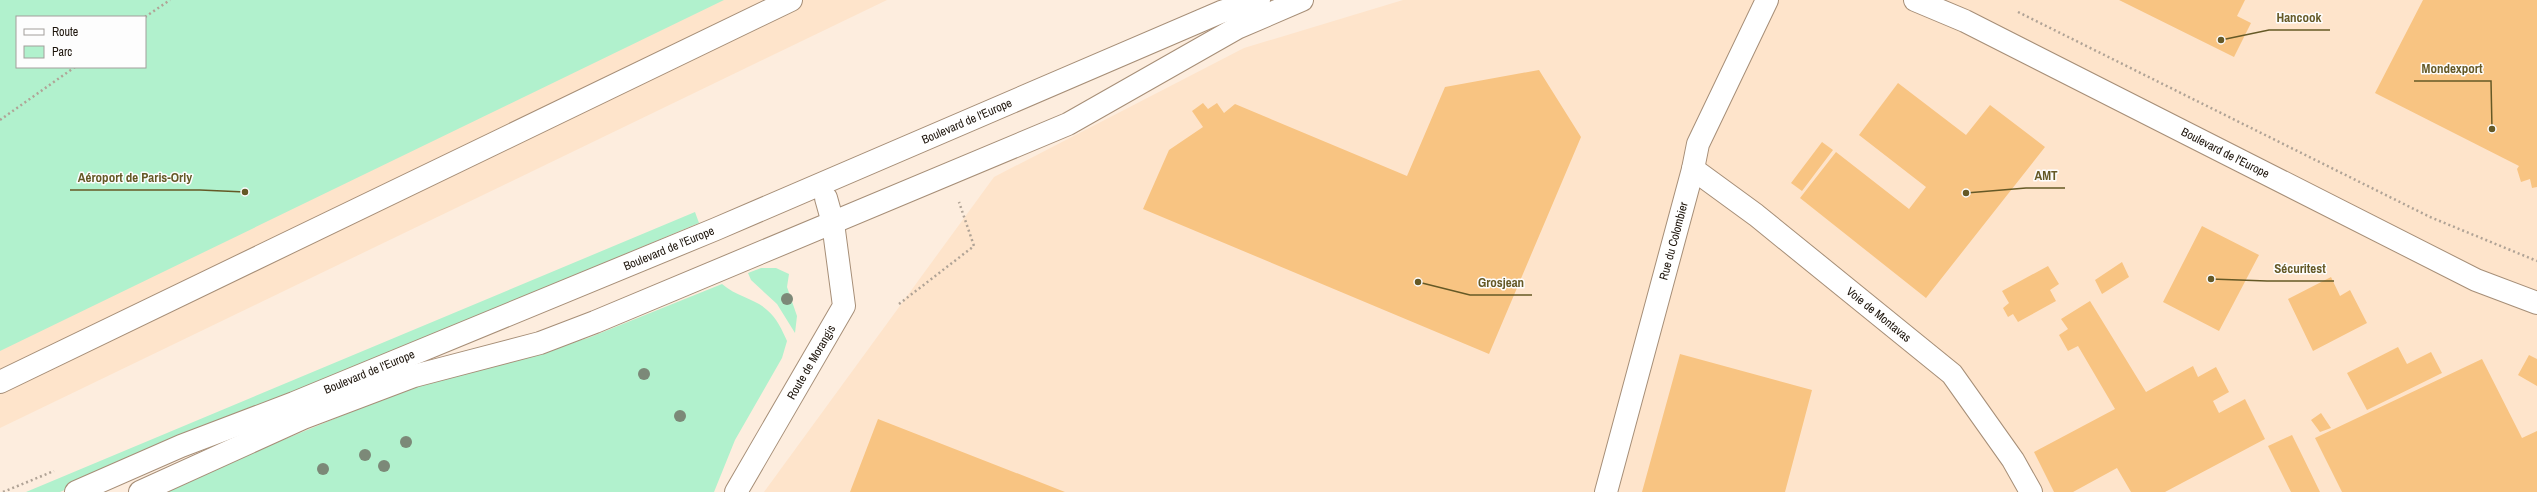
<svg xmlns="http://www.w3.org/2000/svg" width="2537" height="492" viewBox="0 0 2537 492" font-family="'Archivo Narrow',sans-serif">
  <rect width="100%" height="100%" fill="#fdedde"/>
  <path fill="#fee4cb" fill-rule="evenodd" d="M 0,0 L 887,0 L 0,428 ZM 17,17 L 145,17 L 145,67 L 17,67 Z
    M 1403,0 L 2537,0 L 2537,492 L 764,492 L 994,177 L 1244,48 Z"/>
  <path fill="#b1f1cd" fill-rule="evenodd" d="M 0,0 L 724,0 L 0,351 ZM 17,17 L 145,17 L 145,67 L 17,67 Z
    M 695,212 L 699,223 L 60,492 L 26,492 Z
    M 761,268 L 776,268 L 789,274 L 787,287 L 797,316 L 795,333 L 777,304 L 751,280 L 748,273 Z
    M 722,284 C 737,297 756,299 767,310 C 777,318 782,330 787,341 L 782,358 L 735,440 L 714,492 L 165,492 L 256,451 L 380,400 L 435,381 L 588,338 Z"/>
  <path fill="#f8c482" d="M 2119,0 L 2245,0 L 2237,16 L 2251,23 L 2234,57 Z
    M 2423,0 L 2537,0 L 2537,187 L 2532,188 L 2530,179 L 2521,182 L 2517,169 L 2519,166 L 2375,93 Z
    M 1539,70 L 1581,137 L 1489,354 L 1143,209 L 1169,150 L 1203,127 L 1192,111 L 1203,103 L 1208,109 L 1217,103 L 1224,113 L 1235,104 L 1407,176 L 1445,87 Z
    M 1898,83 L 1966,135 L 1990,105 L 2045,147 L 1926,298 L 1800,198 L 1836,152 L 1909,209 L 1926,187 L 1859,135 Z
    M 1822,142 L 1833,150 L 1802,191 L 1791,183 Z
    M 2202,226 L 2259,255 L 2219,331 L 2163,302 Z
    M 2122,262 L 2129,277 L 2102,294 L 2095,280 Z
    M 2048,266 L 2059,284 L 2050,290 L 2056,301 L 2018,322 L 2013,314 L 2008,317 L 2003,308 L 2009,303 L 2002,291 Z
    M 2331,277 L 2340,296 L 2350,290 L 2367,323 L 2313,351 L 2288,299 Z
    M 2090,301 L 2146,392 L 2193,366 L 2198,377 L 2216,367 L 2229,392 L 2213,401 L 2219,413 L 2245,399 L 2265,439 L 2165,492 L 2131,492 L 2117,468 L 2073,492 L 2054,492 L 2034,452 L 2115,409 L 2078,346 L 2068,351 L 2059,335 L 2068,329 L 2061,319 Z
    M 2398,347 L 2407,364 L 2431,352 L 2442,373 L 2367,410 L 2347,373 Z
    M 1680,354 L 1812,390 L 1785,492 L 1642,492 Z
    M 2529,355 L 2537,359 L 2537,386 L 2518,375 Z
    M 2482,359 L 2522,438 L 2537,431 L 2537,492 L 2342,492 L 2315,438 Z
    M 2321,413 L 2331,428 L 2320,432 L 2311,420 Z
    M 878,419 L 1065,492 L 850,492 Z
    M 2292,435 L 2299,449 L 2320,492 L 2291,492 L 2268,446 Z"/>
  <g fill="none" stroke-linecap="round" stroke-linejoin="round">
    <defs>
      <g id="minor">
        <path id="s1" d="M 1693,169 L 1756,215 L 1952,374 L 2013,460 L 2031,492"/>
        <path d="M 0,382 L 791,0"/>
        <path id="s2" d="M 736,492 L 844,306 L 833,223"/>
        <path id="s3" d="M 1606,492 L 1693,169 L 1698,144 L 1767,0"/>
      </g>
      <g id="major">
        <path id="s4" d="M 1915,0 L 1965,21 L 2476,280 L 2537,303"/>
        <path d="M 826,198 L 833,223"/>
        <path id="s5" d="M 76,492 L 181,446 L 294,403 L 716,229 L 1221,12 L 1259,0"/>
        <path d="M 140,492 L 303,418 L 414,376 L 540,343 L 595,322 L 1068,124 L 1237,28 L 1302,0"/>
      </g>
    </defs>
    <use href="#minor" stroke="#a68e77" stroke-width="24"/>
    <use href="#major" stroke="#a68e77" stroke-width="24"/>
    <path stroke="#b0a396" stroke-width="2.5" stroke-dasharray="2 3" stroke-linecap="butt" d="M 2018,12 L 2430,217 L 2537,261
      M 145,17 L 170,0
      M 0,120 L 75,67
      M 899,304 L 974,246 L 959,202
      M 3,492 L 54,471"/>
    <use href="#minor" stroke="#fff" stroke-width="22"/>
    <use href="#major" stroke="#fff" stroke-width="22"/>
  </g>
  <g fill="#7c8978">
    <circle cx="787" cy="299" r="6"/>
    <circle cx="644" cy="374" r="6"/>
    <circle cx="680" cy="416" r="6"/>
    <circle cx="406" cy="442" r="6"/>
    <circle cx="365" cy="455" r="6"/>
    <circle cx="384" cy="466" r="6"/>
    <circle cx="323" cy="469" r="6"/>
  </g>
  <g text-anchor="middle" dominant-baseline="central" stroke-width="3" stroke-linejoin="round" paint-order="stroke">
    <g font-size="12" fill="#1c130a" stroke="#fdfdfd">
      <text stroke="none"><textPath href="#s5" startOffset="965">Boulevard de l'Europe</textPath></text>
      <text stroke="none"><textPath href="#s4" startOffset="346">Boulevard de l'Europe</textPath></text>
      <text stroke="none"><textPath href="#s3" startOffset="260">Rue du Colombier</textPath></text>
      <text stroke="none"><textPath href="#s5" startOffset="641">Boulevard de l'Europe</textPath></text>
      <text stroke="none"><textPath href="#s1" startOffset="236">Voie de Montavas</textPath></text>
      <text stroke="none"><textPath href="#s2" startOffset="150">Route de Morangis</textPath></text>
      <text stroke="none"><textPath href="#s5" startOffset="317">Boulevard de l'Europe</textPath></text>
    </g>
  </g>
  <path fill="none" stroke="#655926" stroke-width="1.5" d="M2221 40L2269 30H2330M2492 129L2491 81H2414M1966 193L2026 188H2065M245 192L200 190H70M2211 279L2267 281H2334M1418 282L1470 295H1532"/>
  <g fill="#655926" stroke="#fdfdfd" stroke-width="1.5">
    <circle cx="2221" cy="40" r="4"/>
    <circle cx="2492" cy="129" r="4"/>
    <circle cx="1966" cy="193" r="4"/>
    <circle cx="245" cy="192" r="4"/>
    <circle cx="2211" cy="279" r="4"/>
    <circle cx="1418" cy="282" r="4"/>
  </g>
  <g font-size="13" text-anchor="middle" font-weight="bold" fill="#655926" stroke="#fdfdfd" stroke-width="3" stroke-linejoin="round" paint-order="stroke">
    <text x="2299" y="22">Hancook</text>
    <text x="2452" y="73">Mondexport</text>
    <text x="2046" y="180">AMT</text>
    <text x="135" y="182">Aéroport de Paris-Orly</text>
    <text x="2300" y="273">Sécuritest</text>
    <text x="1501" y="287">Grosjean</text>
  </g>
  <rect x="16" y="16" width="130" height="52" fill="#fdfdfd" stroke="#a39f9c"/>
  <rect x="24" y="29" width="20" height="6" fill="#ffffff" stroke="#a39f9c"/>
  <text x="52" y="36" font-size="12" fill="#1c130a">Route</text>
  <rect x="24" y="46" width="20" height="12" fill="#b1f1cd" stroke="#a39f9c"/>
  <text x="52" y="56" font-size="12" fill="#1c130a">Parc</text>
</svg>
